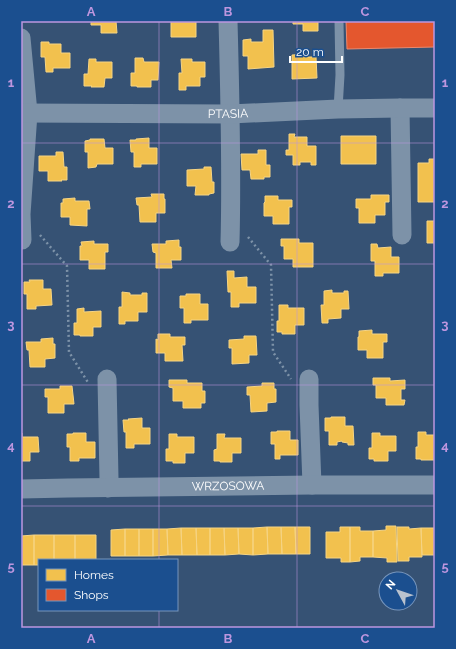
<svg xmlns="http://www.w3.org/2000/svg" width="456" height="649" viewBox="0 0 456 649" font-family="Raleway,sans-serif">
  <rect width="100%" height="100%" fill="#365274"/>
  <path fill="#f2c14e" stroke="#f6d483" d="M 91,21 L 116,21 L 117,33 L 101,33 L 101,25 L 91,25 Z
    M 167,21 L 196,21 L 196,37 L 171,37 L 171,21 Z
    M 293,21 L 318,21 L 318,31 L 303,31 L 303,24 L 293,24 Z
    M 263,30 L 273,30 L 274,67 L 248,69 L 248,56 L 243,56 L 243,40 L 251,39 L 251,42 L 263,42 Z
    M 41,42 L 49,42 L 49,44 L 61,44 L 61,53 L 70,53 L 70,68 L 53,68 L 53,72 L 46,72 L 45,57 L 41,57 Z
    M 308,54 L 308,57 L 316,57 L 317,78 L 292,79 L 292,55 Z
    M 135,58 L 143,58 L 144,62 L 159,62 L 158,80 L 151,80 L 151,87 L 137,87 L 137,86 L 131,86 L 131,73 L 135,73 Z
    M 89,59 L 96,59 L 96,62 L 112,62 L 112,78 L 105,78 L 104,87 L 91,87 L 92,86 L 84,86 L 84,74 L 88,74 Z
    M 181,59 L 192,59 L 192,62 L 205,62 L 205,77 L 200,77 L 200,86 L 186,86 L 186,90 L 179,90 L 179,73 L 182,73 Z
    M 289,134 L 295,134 L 294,137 L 307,137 L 307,146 L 316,146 L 316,165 L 311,165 L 311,162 L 300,162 L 300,165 L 293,165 L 293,155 L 286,155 L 286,150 L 289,150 Z
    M 341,136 L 376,136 L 376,164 L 341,164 Z
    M 149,138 L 149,148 L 157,148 L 157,164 L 141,164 L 141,167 L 134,167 L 134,152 L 131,152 L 130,140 L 136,140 L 136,139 Z
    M 90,139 L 104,139 L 105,148 L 113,148 L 113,164 L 97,164 L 96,167 L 88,168 L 88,152 L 85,152 L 85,141 L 90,140 Z
    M 258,150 L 266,150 L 266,165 L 270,165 L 270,177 L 264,177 L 264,179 L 251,179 L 250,170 L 242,170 L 241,154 L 258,154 Z
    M 56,152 L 63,152 L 64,167 L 67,167 L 67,180 L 61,180 L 62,181 L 48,181 L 48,171 L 39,171 L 39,156 L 56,156 Z
    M 429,159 L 435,159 L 435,202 L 418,202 L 418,163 L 429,163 Z
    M 204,167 L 211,167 L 212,182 L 214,182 L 214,193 L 209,194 L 209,195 L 195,195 L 196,186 L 187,186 L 187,170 L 204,169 Z
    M 151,194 L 164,194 L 164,199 L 165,199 L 165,213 L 156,213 L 156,222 L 140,222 L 139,205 L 137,205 L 136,198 L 152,197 Z
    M 371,195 L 389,195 L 389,202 L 385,202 L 385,215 L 375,215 L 375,223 L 359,223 L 359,208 L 356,208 L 356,199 L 371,199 Z
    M 265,196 L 278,196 L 278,200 L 292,200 L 292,207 L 289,207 L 289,224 L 273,224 L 273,216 L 264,216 L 264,203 L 265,202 Z
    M 75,198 L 75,201 L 89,201 L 90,209 L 87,209 L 87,226 L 70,225 L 70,217 L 61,217 L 61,203 L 63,203 L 63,199 Z
    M 427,221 L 435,221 L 435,243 L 427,243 Z
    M 281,239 L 299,239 L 299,243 L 313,243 L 313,267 L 293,267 L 293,259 L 284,259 L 284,246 L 281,246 Z
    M 179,240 L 179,247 L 181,247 L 181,260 L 171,260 L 172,268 L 156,268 L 156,253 L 153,252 L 152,244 L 166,244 L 166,241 Z
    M 94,241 L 94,244 L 108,244 L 108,252 L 105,252 L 105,269 L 89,269 L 89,260 L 80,260 L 80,246 L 82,246 L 81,242 Z
    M 371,244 L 377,244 L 378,248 L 391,247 L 391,257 L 399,257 L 399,273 L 383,273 L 383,276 L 375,276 L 375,261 L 371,261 Z
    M 227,271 L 234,271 L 234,278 L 247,277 L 247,287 L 256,287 L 256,303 L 239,303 L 239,307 L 231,307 L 231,292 L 228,292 Z
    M 29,280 L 43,280 L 43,289 L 51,289 L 52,305 L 36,306 L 36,309 L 27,309 L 27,294 L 24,294 L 24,282 L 30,282 Z
    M 332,290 L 332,293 L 344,293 L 344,291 L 348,291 L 349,309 L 341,309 L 341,318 L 328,319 L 328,323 L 322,323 L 321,305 L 324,305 L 324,291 Z
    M 122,292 L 130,293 L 130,295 L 142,295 L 142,293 L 147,293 L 147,312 L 138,312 L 138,321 L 125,321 L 125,324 L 119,324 L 119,307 L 122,307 Z
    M 186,294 L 200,294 L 200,304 L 208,304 L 208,320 L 191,320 L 191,323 L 184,323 L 184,308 L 180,308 L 180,296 L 186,296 Z
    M 279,305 L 288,305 L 288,308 L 304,308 L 304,325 L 295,325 L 295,334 L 282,334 L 282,332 L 277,332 L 277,321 L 279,321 Z
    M 84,308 L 84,312 L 101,311 L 101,327 L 93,327 L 93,336 L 80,336 L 80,335 L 74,335 L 74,323 L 77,323 L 77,309 Z
    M 372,330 L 372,334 L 387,334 L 387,342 L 383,342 L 383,358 L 367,358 L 367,350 L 358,350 L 358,337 L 359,337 L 359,331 Z
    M 158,334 L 170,334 L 170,337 L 185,337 L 185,345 L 182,345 L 183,361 L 165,361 L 165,353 L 156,353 L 156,339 L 158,340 Z
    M 244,336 L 256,336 L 257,355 L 249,355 L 249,363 L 232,364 L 232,348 L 229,348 L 229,340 L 244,339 Z
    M 53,338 L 53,344 L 55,344 L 55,358 L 45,359 L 45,367 L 30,367 L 29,350 L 27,350 L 26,342 L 41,342 L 41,339 Z
    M 373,378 L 390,378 L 390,381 L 405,380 L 405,389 L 401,389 L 401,400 L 405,400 L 404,405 L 386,405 L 386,398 L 376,398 L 376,385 L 373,385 Z
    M 169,380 L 187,380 L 187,383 L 202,383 L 202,391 L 205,391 L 205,403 L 201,403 L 201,408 L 183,408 L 183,401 L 173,401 L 173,388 L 169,387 Z
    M 262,383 L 274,383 L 274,389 L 276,389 L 276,402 L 267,403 L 267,411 L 251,412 L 250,395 L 247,395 L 247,387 L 262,386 Z
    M 60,386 L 72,386 L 74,404 L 64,404 L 64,413 L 48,413 L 48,397 L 45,397 L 45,389 L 60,389 Z
    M 331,417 L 345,417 L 345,426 L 353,426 L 354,445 L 348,445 L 348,443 L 342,442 L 342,441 L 337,442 L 337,445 L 329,445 L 329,431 L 325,431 L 325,418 L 331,418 Z
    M 142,418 L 142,428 L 150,428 L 150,444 L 134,444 L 134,448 L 126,448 L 126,432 L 124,432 L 123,420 L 129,420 L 128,419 Z
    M 277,431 L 290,431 L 290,440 L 298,440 L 298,455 L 280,455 L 280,459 L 275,459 L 275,444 L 271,444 L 271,432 L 277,432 Z
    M 418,432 L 426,432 L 426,435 L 435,435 L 434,460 L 421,460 L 421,459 L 416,459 L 416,447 L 418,447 Z
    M 21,433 L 22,433 L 22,437 L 38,437 L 39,452 L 30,452 L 30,461 L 21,461 Z
    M 73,433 L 86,433 L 86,442 L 95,442 L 95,458 L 79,458 L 79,461 L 70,461 L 70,447 L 67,447 L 67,434 L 73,434 Z
    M 372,433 L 380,433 L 380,436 L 396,436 L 396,451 L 388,451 L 388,461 L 374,461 L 374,459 L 369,459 L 369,448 L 372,448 Z
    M 169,434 L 177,434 L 177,437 L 194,437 L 194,453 L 185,453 L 185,463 L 173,463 L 173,461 L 166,461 L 166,449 L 169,449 Z
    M 217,434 L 225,434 L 224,438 L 241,438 L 241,453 L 232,453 L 232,462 L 220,462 L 220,461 L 214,461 L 214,450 L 217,449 Z
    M 386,526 L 396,526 L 397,562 L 387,562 L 387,558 L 373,557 L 373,531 L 386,530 Z
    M 267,527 L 281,527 L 282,554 L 268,554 Z
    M 267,527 L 268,554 L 253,555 L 253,528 Z
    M 281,527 L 295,527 L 296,554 L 282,554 Z
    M 295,527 L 310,527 L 310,554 L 296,554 Z
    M 340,527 L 350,527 L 350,562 L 341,562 L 341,558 L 326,558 L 326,532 L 340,532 Z
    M 350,527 L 360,527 L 360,531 L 373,531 L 373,557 L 360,557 L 360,561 L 350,562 Z
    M 397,527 L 409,527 L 409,529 L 421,528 L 422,557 L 409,557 L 409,561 L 398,561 Z
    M 181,528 L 196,528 L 197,555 L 182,555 Z
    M 181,528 L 182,555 L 168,555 L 167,529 Z
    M 196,528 L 210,528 L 210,555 L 197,555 Z
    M 210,528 L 224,528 L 225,555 L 210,555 Z
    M 224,528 L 238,528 L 239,554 L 225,555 Z
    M 238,528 L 253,528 L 253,555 L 239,554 Z
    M 421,528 L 435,528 L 435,555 L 422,555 Z
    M 125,529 L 139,529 L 139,556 L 125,556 Z
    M 125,529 L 125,556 L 111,556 L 111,530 Z
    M 139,529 L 153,529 L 153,556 L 139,556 Z
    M 153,529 L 167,529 L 168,555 L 153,556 Z
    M 34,535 L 54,535 L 54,560 L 39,560 L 39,565 L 34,565 Z
    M 34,535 L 34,565 L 21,565 L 21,536 Z
    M 54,535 L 75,535 L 75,560 L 54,560 Z
    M 75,535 L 96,535 L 96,560 L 75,560 Z"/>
  <path fill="#e4572e" stroke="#ec896d" d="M 346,21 L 435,21 L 435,47 L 347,49 Z"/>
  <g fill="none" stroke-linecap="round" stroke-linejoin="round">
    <path stroke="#7d92a8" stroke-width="2.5" stroke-dasharray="2 3" stroke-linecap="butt" d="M 40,235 L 67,266 L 69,352 L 89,384
      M 248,237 L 271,265 L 273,352 L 291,379"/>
    <path stroke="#7d92a8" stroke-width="9" d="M 338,109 L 340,75 L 339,21"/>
    <g stroke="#7d92a8" stroke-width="19">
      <path d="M 228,21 C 230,95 232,168 230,242"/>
      <path d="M 21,38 L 28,113 L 21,214 L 22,240"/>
      <path d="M 400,108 L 402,235"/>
      <path id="s1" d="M 21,113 L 230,114 L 338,109 L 400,108 L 435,108"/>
      <path d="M 107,379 L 109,479 L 108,488"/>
      <path d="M 309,379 L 309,405 L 312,485"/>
      <path id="s2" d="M 21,489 L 68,488 L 312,485 L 435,485"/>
    </g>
  </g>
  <path fill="none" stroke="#bd96df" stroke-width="1" stroke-opacity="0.55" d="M 159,21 L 159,560M 297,21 L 297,628M 21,143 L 435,143M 21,264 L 435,264M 21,385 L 435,385M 21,506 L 435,506M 159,610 L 159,628"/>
  <g text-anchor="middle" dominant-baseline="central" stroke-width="4" stroke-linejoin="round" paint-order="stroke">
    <g font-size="12" fill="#fff" stroke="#1b4f8f">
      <text stroke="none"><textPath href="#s1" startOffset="207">PTASIA</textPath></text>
      <text stroke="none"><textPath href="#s2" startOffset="207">WRZOSOWA</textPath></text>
    </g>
  </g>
  <rect width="456" height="649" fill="none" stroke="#1b4f8f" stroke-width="44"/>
  <rect x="38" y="559" width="140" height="52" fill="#1b4f8f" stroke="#7695bc"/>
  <rect x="46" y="569" width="20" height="12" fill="#f2c14e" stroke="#7695bc"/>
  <text x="74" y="579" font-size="12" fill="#ffffff">Homes</text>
  <rect x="46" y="589" width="20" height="12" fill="#e4572e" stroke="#7695bc"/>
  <text x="74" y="599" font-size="12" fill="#ffffff">Shops</text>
  <g transform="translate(398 591) rotate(310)"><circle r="19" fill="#1b4f8f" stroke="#7695bc"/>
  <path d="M0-3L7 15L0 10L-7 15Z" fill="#b9c2ce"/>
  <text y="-6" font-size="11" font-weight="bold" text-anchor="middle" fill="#ffffff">N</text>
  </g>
  <path d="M290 56v6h52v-6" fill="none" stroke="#ffffff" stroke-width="2"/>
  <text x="296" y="56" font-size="12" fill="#ffffff" stroke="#1b4f8f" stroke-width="3" paint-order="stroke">20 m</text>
  <rect x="22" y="22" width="412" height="605" fill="none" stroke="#bd96df" stroke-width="1.5"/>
  <g font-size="13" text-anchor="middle" font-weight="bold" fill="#bd96df">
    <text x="91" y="16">A</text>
    <text x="228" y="16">B</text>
    <text x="365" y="16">C</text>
    <text x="11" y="87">1</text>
    <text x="445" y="87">1</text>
    <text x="11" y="208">2</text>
    <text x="445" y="208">2</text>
    <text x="11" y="329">3</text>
    <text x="445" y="329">3</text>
    <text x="11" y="450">4</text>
    <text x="445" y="450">4</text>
    <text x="11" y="571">5</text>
    <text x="445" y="571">5</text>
    <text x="91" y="643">A</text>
    <text x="228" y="643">B</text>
    <text x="365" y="643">C</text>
  </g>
</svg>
